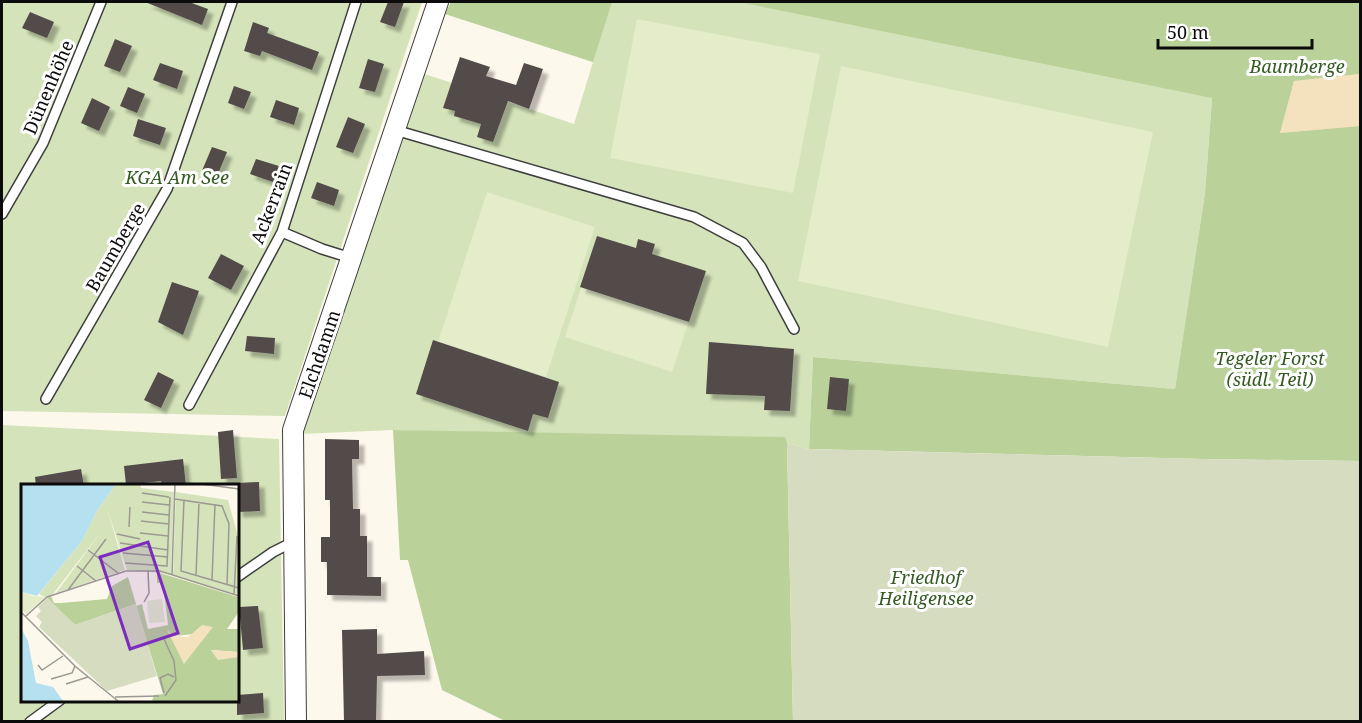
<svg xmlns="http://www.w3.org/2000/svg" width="1362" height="723" viewBox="0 0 1362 723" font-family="'Noto Serif',serif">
  <defs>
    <filter id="shadow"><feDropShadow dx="5.5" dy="5.5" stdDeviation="1.5" flood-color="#0004"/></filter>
  </defs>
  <rect width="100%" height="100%" fill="#fdf8ec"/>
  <path fill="#d4e3b9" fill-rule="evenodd" d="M 2,2 L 422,2 L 285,416 L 2,411 Z
    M 451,2 L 1360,2 L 1360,296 L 1245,103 L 1182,90 L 1212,97 L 1205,193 L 1175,389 L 813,357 L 809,449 L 787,443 L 393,430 L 300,434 L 402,131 L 425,74 L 574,124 L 593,62 L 445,14 Z
    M 2,425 L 279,439 L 284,721 L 2,721 ZM 22,486 L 237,486 L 237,700 L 22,700 Z"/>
  <path fill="#bad29a" d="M 451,2 L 612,2 L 593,62 L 445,14 Z
    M 739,2 L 1360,2 L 1360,74 L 1294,81 L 1280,133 L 1360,126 L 1360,461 L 1203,459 L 809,449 L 813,357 L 1175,389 L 1205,193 L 1212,98 Z
    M 393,430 L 785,437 L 787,443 L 793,721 L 505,721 L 442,690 L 408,560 L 400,560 Z"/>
  <path fill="#f4e1bd" d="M 1360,74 L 1360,126 L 1280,133 L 1294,81 Z"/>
  <path fill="#d6dcc0" d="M 787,443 L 809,449 L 1203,459 L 1360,461 L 1360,721 L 793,721 Z"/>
  <path fill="#e4ecca" d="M 637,19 L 820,54 L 793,193 L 610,158 Z
    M 841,66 L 1153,132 L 1108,347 L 798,281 Z
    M 487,192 L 595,227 L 546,377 L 438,342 Z
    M 598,237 L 705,272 L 672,372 L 565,337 Z"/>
  <path fill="#534c49" filter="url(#shadow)" d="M 145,2 L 189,2 L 208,9 L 202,25 Z
    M 388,2 L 404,2 L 395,27 L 380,22 Z
    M 30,12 L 54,22 L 47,38 L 22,28 Z
    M 253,22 L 269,28 L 267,33 L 319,52 L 312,70 L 262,51 L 260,56 L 244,51 Z
    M 115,39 L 132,46 L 120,72 L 104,66 Z
    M 460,57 L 490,67 L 486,76 L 516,85 L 524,63 L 543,69 L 529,109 L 508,101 L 493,142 L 477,137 L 481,124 L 454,116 L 455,111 L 443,108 Z
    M 368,59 L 384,64 L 375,92 L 359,88 Z
    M 160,63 L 183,71 L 177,89 L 153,80 Z
    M 234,86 L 251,92 L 244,109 L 228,103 Z
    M 128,87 L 145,94 L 137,113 L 120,106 Z
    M 92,98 L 110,107 L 99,131 L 81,123 Z
    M 276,100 L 299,108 L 294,125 L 270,117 Z
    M 348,117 L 365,124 L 353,153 L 336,147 Z
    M 138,119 L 166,128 L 160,145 L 133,136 Z
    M 212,147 L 227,152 L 216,179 L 201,173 Z
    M 256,159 L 279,166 L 273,182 L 250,174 Z
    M 317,182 L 339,190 L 334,206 L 311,198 Z
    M 597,236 L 636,248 L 638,239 L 655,244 L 652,254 L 706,271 L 689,322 L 580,287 Z
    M 221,254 L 244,266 L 231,290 L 208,278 Z
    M 172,282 L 199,291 L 183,335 L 158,322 Z
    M 247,336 L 275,338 L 274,354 L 245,351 Z
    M 433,340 L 559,382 L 548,418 L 533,414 L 528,431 L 416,394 Z
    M 709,342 L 794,349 L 790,411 L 764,410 L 765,396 L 706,394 Z
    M 158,372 L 174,380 L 161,408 L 144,400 Z
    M 830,377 L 849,379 L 846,411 L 827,409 Z
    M 233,430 L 237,478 L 221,479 L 218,432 Z
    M 325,439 L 359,440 L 359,459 L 352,459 L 353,509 L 360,509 L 360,536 L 367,536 L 367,577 L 381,577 L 381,596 L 327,595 L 327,562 L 321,562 L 321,537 L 330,537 L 330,500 L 325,500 Z
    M 183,459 L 186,486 L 162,486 L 161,481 L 126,485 L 124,466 Z
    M 81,469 L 84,486 L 36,486 L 35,477 Z
    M 259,482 L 260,511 L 237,512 L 237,483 Z
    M 258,606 L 263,648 L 243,650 L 239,607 Z
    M 377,629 L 377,654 L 424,651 L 425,675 L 377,676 L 376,722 L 344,722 L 342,630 Z
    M 263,693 L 264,713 L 237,715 L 237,695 Z"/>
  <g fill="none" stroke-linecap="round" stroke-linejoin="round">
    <defs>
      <path id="lane" d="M 395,130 L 694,217 L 743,243 L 761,267 L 794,329
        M 2,214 L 43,143 L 101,2
        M 282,232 L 322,249 L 351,258
        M 46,399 L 167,189 L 232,2
        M 189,405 L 282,232 L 356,2
        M 237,577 L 273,552 L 293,542
        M 30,722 L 60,700"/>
      <path id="street" d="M 296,722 L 293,430 L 438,2"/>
    </defs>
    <use href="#lane" stroke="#3e3e3e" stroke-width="12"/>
    <use href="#street" stroke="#3e3e3e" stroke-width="22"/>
    <use href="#lane" stroke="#fff" stroke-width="9"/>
    <use href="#street" stroke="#fff" stroke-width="20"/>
  </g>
  <g text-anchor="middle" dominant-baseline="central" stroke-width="6" stroke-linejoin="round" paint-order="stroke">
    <g font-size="18" font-style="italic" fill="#355b23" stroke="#fff">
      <text x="1297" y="66">Baumberge</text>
      <text x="177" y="177">KGA Am See</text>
      <text x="1270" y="358">Tegeler Forst<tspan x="1270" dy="21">(südl. Teil)</tspan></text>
      <text x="926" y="577">Friedhof<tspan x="926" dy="21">Heiligensee</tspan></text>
    </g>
    <g font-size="18" fill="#0b0b0b" stroke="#fff">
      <text transform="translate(48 87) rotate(-67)">Dünenhöhe</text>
      <text transform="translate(271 203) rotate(-69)">Ackerrain</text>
      <text transform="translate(115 247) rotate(-60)">Baumberge</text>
      <text transform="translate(319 354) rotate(-71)">Elchdamm</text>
    </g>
  </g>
  <g transform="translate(21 484)">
    <rect width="218" height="218" fill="#fdf8ec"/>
    <path d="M 95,0 L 119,0 L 120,4 L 153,8 L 150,90 L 106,86 L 86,24 L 104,86 L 35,109 L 80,48 L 32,110 L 24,113 L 18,110 L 61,57 L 77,25 ZM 155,8 L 207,16 L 217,52 L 217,111 L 152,91 Z" fill="#d4e3b9"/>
    <path d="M 136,88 L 217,113 L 217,129 L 206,145 L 217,145 L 217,168 L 190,166 L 196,174 L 217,173 L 217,217 L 131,217 L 133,211 L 142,210 L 115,122 L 121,120 L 127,145 L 147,141 L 142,99 L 136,99 ZM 150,146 L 153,152 L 174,150 L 163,180 ZM 107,93 L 115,120 L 54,141 L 26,114 L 30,112 L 33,119 L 40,119 L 86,115 L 91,102 Z" fill="#bad29a" fill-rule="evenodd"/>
    <path d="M 181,141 L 192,143 L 163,180 L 146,146 L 153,152 L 167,153 ZM 190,166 L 217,168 L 217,173 L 197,176 Z" fill="#f4e1bd"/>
    <path d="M 26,114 L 54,141 L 115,120 L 136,192 L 86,207 L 18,143 L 21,138 L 15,132 L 20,127 L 17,123 Z" fill="#d6dcc0"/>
    <path d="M 0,108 L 11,112 L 24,113 L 5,130 L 0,125 ZM 141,115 L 144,138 L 128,139 L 126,117 Z" fill="#e4ecca"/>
    <path d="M 0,0 L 95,0 L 77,25 L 61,57 L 16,112 L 0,108 ZM 0,144 L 7,157 L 15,199 L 32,203 L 42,217 L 0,217 Z" fill="#b5e0ef"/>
    <path fill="none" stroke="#9c9992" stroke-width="1.5" d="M 181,0 L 218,5M 121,9 L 148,13M 154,15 L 201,22 L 208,40 L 206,101M 163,16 L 160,87 L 218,104M 121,18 L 148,21M 121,28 L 148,31M 120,37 L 148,40M 108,43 L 109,23M 119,49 L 147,52M 96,50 L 119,55M 99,59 L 147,66M 67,66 L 97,89M 102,69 L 147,73M 104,79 L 146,82 L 149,13M 56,82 L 75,97M 151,91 L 154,0M 175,91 L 178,18M 191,96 L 194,20M 47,106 L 85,55M 213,111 L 216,52M 123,118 L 128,109 L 127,87M 0,128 L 55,183 L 97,217M 5,132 L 26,113 L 105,87 L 139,87 L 218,112M 143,155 L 153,177 L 155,196 L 144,212M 17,181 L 21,186 L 42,172M 30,195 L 51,189 L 54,182M 45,200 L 67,193M 143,209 L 139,194 L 147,190 L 153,193M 94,213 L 138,212"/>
    <path fill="#7b2cbf" fill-opacity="0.15" stroke="#7b2cbf" stroke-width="3" d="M 127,58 L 157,149 L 109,165 L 79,73 Z"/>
    <rect width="218" height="218" fill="none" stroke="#0b0b0b" stroke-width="3"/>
  </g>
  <rect width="1362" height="723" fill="none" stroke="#0b0b0b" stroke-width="6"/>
  <path d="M1158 39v9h154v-9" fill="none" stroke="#0b0b0b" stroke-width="3"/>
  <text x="1167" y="39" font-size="18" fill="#0b0b0b" stroke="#ffffff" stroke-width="4.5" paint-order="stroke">50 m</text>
</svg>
